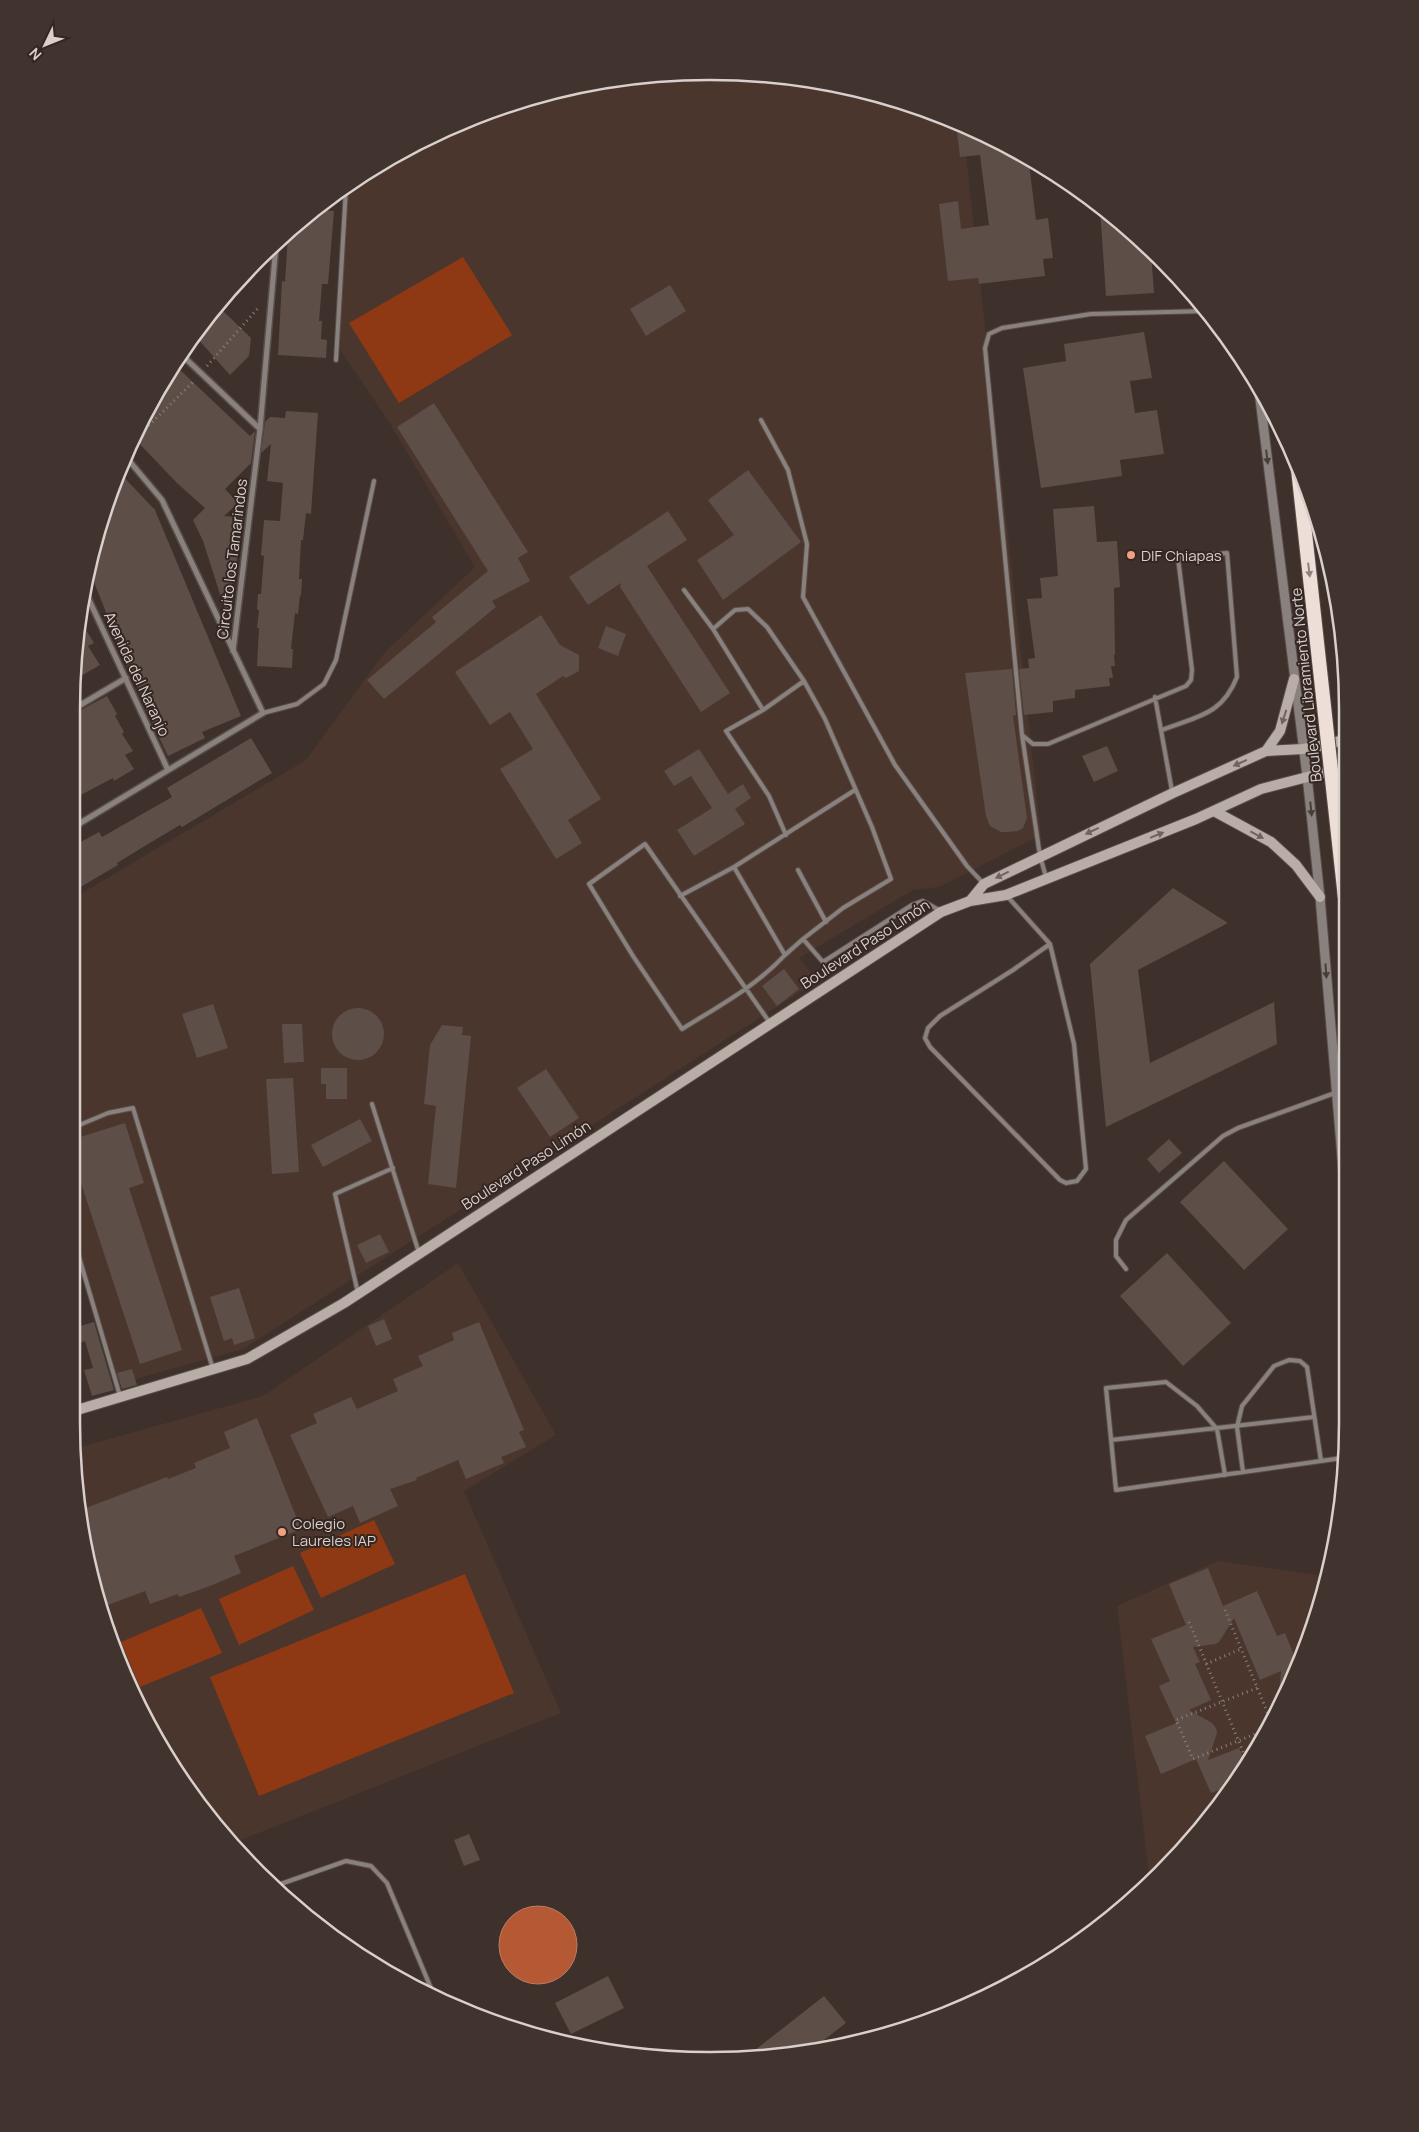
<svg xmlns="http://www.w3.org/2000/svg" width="1419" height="2132" viewBox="0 0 1419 2132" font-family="Manrope,sans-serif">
  <rect width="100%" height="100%" fill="#3e302b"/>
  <path fill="#4b362e" d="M 668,73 L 793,77 L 915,105 L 963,127 L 1041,835 L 939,887 L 913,890 L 799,958 L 817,981 L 243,1349 L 118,1384 L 77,1251 L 77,896 L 306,760 L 385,652 L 475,567 L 389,422 L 339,348 L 347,187 L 427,137 L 545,93 Z
    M 458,1263 L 556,1435 L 464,1491 L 561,1713 L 238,1841 L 216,1812 L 210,1817 L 179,1777 L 105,1627 L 77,1506 L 77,1448 L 263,1396 Z
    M 1218,1561 L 1326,1576 L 1314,1627 L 1282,1705 L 1189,1844 L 1150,1883 L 1117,1606 Z"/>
  <path fill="#8e3913" d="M 463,257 L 512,335 L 399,403 L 349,323 Z
    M 374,1520 L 395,1564 L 321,1598 L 300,1553 Z
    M 293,1566 L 314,1610 L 239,1645 L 219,1599 Z
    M 465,1574 L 514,1693 L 259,1796 L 210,1677 Z
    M 201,1608 L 222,1653 L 140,1687 L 121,1642 Z"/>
  <path fill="#b45934" stroke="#bf7c62" d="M499 1945a39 39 0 1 1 78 0a39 39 0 1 1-78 0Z"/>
  <path fill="#5d4e48" d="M 956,124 L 1028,156 L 1036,220 L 1048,218 L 1053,258 L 1043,259 L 1045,276 L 979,284 L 978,278 L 948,281 L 939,204 L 958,201 L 961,229 L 989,225 L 980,155 L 960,157 Z
    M 1100,208 L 1131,230 L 1151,252 L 1154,293 L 1106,296 Z
    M 315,209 L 334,211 L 328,284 L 322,284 L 319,321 L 322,321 L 321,339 L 327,340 L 326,358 L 278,355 L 282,281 L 285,282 L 288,234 Z
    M 670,285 L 686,311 L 646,336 L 630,309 Z
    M 218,306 L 251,338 L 249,356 L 230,375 L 197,338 Z
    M 1144,332 L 1152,378 L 1130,381 L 1135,413 L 1157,410 L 1164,454 L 1120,460 L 1122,476 L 1041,488 L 1023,368 L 1066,361 L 1064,344 Z
    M 177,367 L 250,436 L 255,431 L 251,463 L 225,489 L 238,503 L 224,516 L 244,518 L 227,616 L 203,541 L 193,520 L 205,508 L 177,483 L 133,437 L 137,427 Z
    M 434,403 L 528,552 L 518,558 L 530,581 L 492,601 L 496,607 L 384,699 L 367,680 L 436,622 L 432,617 L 488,571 L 397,427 Z
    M 286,411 L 318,413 L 311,514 L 306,513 L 303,540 L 301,540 L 299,579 L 302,579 L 301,596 L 300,595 L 298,614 L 295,613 L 291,649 L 293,649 L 292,668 L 257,666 L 259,628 L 257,628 L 259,610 L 257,610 L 258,594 L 261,594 L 264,556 L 261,555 L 264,520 L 280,521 L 283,483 L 267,481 L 271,444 L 261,453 L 265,422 L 270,417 L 285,418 Z
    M 748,470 L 801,542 L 723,600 L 697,560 L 734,535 L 708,500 Z
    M 120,473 L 155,510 L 241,716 L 202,732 L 205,738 L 168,756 L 142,701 L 144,700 L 127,665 L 88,567 L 93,544 Z
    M 1094,506 L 1097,542 L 1117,541 L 1120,587 L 1114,588 L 1115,655 L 1114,655 L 1115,666 L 1111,666 L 1113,678 L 1109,678 L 1110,686 L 1075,690 L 1075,698 L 1053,701 L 1053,712 L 1024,715 L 1019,669 L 1029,668 L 1028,659 L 1035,658 L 1027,599 L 1042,598 L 1040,578 L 1058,576 L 1053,509 Z
    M 668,511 L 687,540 L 647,566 L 730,693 L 701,712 L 620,587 L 621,583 L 588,605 L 569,577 Z
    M 541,615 L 560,645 L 579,655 L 579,671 L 566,678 L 563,676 L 536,694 L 601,799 L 568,820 L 582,843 L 556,859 L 500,769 L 533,749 L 510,712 L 490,725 L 455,672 Z
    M 78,617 L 94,643 L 88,646 L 100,665 L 77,678 Z
    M 606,626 L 626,634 L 618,656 L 598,648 Z
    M 1012,669 L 1016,715 L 1013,716 L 1027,818 L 1023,828 L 1018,831 L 1007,832 L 1001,832 L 990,826 L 986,816 L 965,673 Z
    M 107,696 L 117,714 L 115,716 L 124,732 L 122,734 L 133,751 L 125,755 L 134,769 L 114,781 L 113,778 L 77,797 L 77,712 Z
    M 251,738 L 272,773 L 182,827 L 180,825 L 148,844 L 117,863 L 118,865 L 77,889 L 77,844 L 99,832 L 102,837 L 172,797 L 167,788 Z
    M 1107,746 L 1118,771 L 1094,782 L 1082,756 Z
    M 699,749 L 728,794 L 743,784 L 751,798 L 735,809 L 745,824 L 694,856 L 677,830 L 712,808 L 691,776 L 674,786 L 664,771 Z
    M 1173,888 L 1228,923 L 1138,970 L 1150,1063 L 1274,1002 L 1277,1044 L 1106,1127 L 1090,964 Z
    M 784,969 L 799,989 L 777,1006 L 762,986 Z
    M 213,1004 L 228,1048 L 197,1058 L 182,1014 Z
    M332 1034a26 26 0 1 1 52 0a26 26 0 1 1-52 0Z
    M 282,1024 L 302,1024 L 304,1062 L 284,1063 Z
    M 442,1025 L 463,1027 L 462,1035 L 471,1036 L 456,1188 L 428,1184 L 436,1106 L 424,1104 L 430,1045 Z
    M 321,1068 L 347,1068 L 347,1099 L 326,1099 L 326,1084 L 321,1084 Z
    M 546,1069 L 579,1118 L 550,1137 L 517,1088 Z
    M 293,1078 L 299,1172 L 272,1174 L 266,1079 Z
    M 360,1119 L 372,1141 L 323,1167 L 311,1145 Z
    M 125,1123 L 144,1183 L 129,1188 L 182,1350 L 140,1364 L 80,1180 L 77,1181 L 77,1138 Z
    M 1169,1139 L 1182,1153 L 1159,1173 L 1147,1159 Z
    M 1224,1161 L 1288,1229 L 1244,1270 L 1180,1202 Z
    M 380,1234 L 389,1252 L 366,1263 L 357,1245 Z
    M 1167,1253 L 1231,1323 L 1183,1366 L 1120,1296 Z
    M 239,1288 L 255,1338 L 234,1345 L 232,1338 L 224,1341 L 210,1297 Z
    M 384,1319 L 392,1339 L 376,1346 L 368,1326 Z
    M 94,1322 L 114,1390 L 92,1396 L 84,1370 L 93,1368 L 85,1341 L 77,1344 L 77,1327 Z
    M 479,1322 L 524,1430 L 519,1432 L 526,1447 L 501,1457 L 504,1463 L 466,1479 L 458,1460 L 416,1478 L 417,1480 L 390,1489 L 398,1506 L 360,1523 L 353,1506 L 328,1517 L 290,1435 L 317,1423 L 313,1414 L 351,1397 L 357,1409 L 398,1391 L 393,1379 L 423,1366 L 418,1356 L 454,1340 L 452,1333 Z
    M 132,1369 L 137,1385 L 122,1389 L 117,1373 Z
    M 257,1418 L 301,1529 L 234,1556 L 241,1573 L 210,1586 L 179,1597 L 178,1594 L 150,1604 L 145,1591 L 100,1608 L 78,1511 L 167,1477 L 168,1479 L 196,1468 L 194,1463 L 230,1448 L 224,1432 Z
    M 1208,1568 L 1223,1606 L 1257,1591 L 1277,1636 L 1285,1633 L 1298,1665 L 1280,1707 L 1278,1706 L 1281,1671 L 1260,1680 L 1234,1618 L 1219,1642 L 1215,1644 L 1193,1647 L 1200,1662 L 1195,1664 L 1211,1700 L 1189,1710 L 1212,1723 L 1216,1728 L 1217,1733 L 1208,1760 L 1239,1748 L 1245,1761 L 1227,1787 L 1211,1793 L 1196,1759 L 1161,1774 L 1145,1736 L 1176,1723 L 1159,1686 L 1170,1681 L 1151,1639 L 1186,1625 L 1169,1584 Z
    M 469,1834 L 480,1860 L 464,1866 L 454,1840 Z
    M 608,1976 L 624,2008 L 571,2034 L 555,2003 Z
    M 824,1996 L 846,2023 L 811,2050 L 750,2054 Z"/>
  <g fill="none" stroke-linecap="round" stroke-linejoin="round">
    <defs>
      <path id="service" d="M 336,360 L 346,188
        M 761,420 L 788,470 L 807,544 L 803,597 L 895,765 L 967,866 L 984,884
        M 684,590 L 713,629 L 763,710
        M 713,629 L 735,610 L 748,609 L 767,627 L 804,681 L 825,719 L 872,827 L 891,879 L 843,908 L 803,939 L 823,962 L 912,905 L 923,901 L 939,910
        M 1155,697 L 1172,791
        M 263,713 L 297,704 L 324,684 L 336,660 L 374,481
        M 1162,730 C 1198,716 1222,715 1237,677 L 1227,553 L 1178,558 L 1192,670 L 1191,680 L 1186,686 L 1048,744 L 1033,744 L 1022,735 L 985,348 L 989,334 L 1002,328 L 1091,314 L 1206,311
        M 1022,735 L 1040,856 L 1046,877
        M 786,835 L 769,796 L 726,731 L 763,710 L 804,681
        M 734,867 L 785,955 L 803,939
        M 798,870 L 826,922
        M 680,896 L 734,867 L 855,790
        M 1007,896 L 1050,944 L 1013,970 L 940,1016 L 928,1028 L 925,1038 L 930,1047 L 1060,1180 L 1066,1183 L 1077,1181 L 1086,1169 L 1074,1044 L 1050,944
        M 770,1023 C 729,964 687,904 645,844 L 589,884 L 633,956 L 682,1029 C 719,1006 755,987 785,955
        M 372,1104 L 419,1253
        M 77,1126 L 108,1113 L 133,1108 L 213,1369
        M 77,1250 L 120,1396
        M 1126,1269 L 1116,1256 L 1116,1240 L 1126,1220 L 1223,1136 L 1238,1128 L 1335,1093
        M 358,1293 L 335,1194 L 393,1168
        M 1111,1440 L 1314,1417
        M 1243,1472 L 1237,1427 L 1242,1406 L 1274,1366 L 1289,1360 L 1300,1361 L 1307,1367 L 1321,1461
        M 1225,1475 L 1217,1429 L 1197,1406 L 1166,1382 L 1106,1388 L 1116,1490 L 1342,1458
        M 275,1886 L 346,1861 L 371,1866 L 387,1883 L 433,1993"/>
      <path id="minor" d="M 184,357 L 260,429
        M 84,589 L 168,770
        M 233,651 L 260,429 L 276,245
        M 77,707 L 126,678
        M 77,825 L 263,713 L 162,500 L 126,457"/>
      <path id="tertiary" d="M 1259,391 L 1307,776 L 1320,897 L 1344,1181"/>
      <path id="secondary" d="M 1266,751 L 1280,731 L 1294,679
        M 1214,811 L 1271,842 L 1296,865 L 1320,897
        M 970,901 L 984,884 L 1173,793 L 1266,751 L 1303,749 L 1326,745 L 1346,739
        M 77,1410 L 247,1359 L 344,1303 L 941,912 L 970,901 L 1006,895 L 1196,819 L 1261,789 L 1346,767"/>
    </defs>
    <use href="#service" stroke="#5a4d48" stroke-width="6"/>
    <use href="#minor" stroke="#5a4d48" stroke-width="8"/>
    <use href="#tertiary" stroke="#5a4d48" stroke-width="11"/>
    <use href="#secondary" stroke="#5a4d48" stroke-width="12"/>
    <path stroke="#8c817d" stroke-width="3" stroke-dasharray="1 4" stroke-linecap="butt" d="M 207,366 L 259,307
      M 131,443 L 195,380
      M 1225,1610 L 1271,1721
      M 1189,1622 L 1246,1759
      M 1206,1664 L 1241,1649
      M 1257,1688 L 1176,1720 L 1193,1759 L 1265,1730"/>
    <use href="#service" stroke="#89817e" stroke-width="4"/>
    <use href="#minor" stroke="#89817e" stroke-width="5"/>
    <use href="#tertiary" stroke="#89817e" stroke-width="9"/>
    <use href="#secondary" stroke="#b9ada8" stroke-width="10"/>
    <defs>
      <path id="trunk-bridge" d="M 1298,469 L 1345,898"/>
    </defs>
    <use href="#trunk-bridge" stroke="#5a4d48" stroke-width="16" stroke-linecap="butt"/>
    <use href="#trunk-bridge" stroke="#eeded8" stroke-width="14"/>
  </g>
  <defs><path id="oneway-solid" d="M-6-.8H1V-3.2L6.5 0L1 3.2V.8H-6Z" transform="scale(1.25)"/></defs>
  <g fill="#493d38">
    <use href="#oneway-solid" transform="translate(1267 457) rotate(83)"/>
    <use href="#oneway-solid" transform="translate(1311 809) rotate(84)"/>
    <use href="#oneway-solid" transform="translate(1326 971) rotate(86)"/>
  </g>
  <use fill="#91827c" href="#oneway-solid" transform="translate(1309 570) rotate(83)"/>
  <g fill="#70635e">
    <use href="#oneway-solid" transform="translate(1284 717) rotate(108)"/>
    <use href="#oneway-solid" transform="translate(1240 763) rotate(156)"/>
    <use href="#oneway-solid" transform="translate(1092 831) rotate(155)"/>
    <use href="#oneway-solid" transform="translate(1157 835) rotate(-22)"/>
    <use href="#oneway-solid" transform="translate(1257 835) rotate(28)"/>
    <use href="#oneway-solid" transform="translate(1002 875) rotate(154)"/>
  </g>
  <g fill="#f2a081" stroke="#342621" stroke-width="2">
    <circle cx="1131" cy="555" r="5"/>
    <circle cx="282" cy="1532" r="5"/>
  </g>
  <g text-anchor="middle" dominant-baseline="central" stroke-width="4" stroke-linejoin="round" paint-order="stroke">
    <g font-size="15" fill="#d9cfcc" stroke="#342621" text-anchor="start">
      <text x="1141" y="555">DIF Chiapas</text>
      <text x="292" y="1523">Colegio<tspan x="292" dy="17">Laureles IAP</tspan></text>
    </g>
    <g font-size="15" fill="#d9cfcc" stroke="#342621">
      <text transform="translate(232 559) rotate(-83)">Circuito los Tamarindos</text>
      <text transform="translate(137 674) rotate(65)">Avenida del Naranjo</text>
      <text transform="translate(1306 685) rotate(-96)">Boulevard Libramiento Norte</text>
      <text transform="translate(865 944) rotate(-33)">Boulevard Paso Limón</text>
      <text transform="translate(526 1165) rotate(-33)">Boulevard Paso Limón</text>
    </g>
  </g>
  <path d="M0 0H1419V2132H0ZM709 80H710A629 629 0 0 1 1339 709V1423A629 629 0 0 1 710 2052H709A629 629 0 0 1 80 1423V709A629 629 0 0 1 709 80Z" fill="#41342f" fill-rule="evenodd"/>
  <path fill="none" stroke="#d9cfcc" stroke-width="2.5" d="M709 80H710A629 629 0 0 1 1339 709V1423A629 629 0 0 1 710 2052H709A629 629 0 0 1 80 1423V709A629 629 0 0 1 709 80Z"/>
  <g transform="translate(45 45) rotate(227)" stroke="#342621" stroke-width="4" paint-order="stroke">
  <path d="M0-4L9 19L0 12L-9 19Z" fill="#d9cfcc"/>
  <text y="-8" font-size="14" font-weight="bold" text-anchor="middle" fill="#d9cfcc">N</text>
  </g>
</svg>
